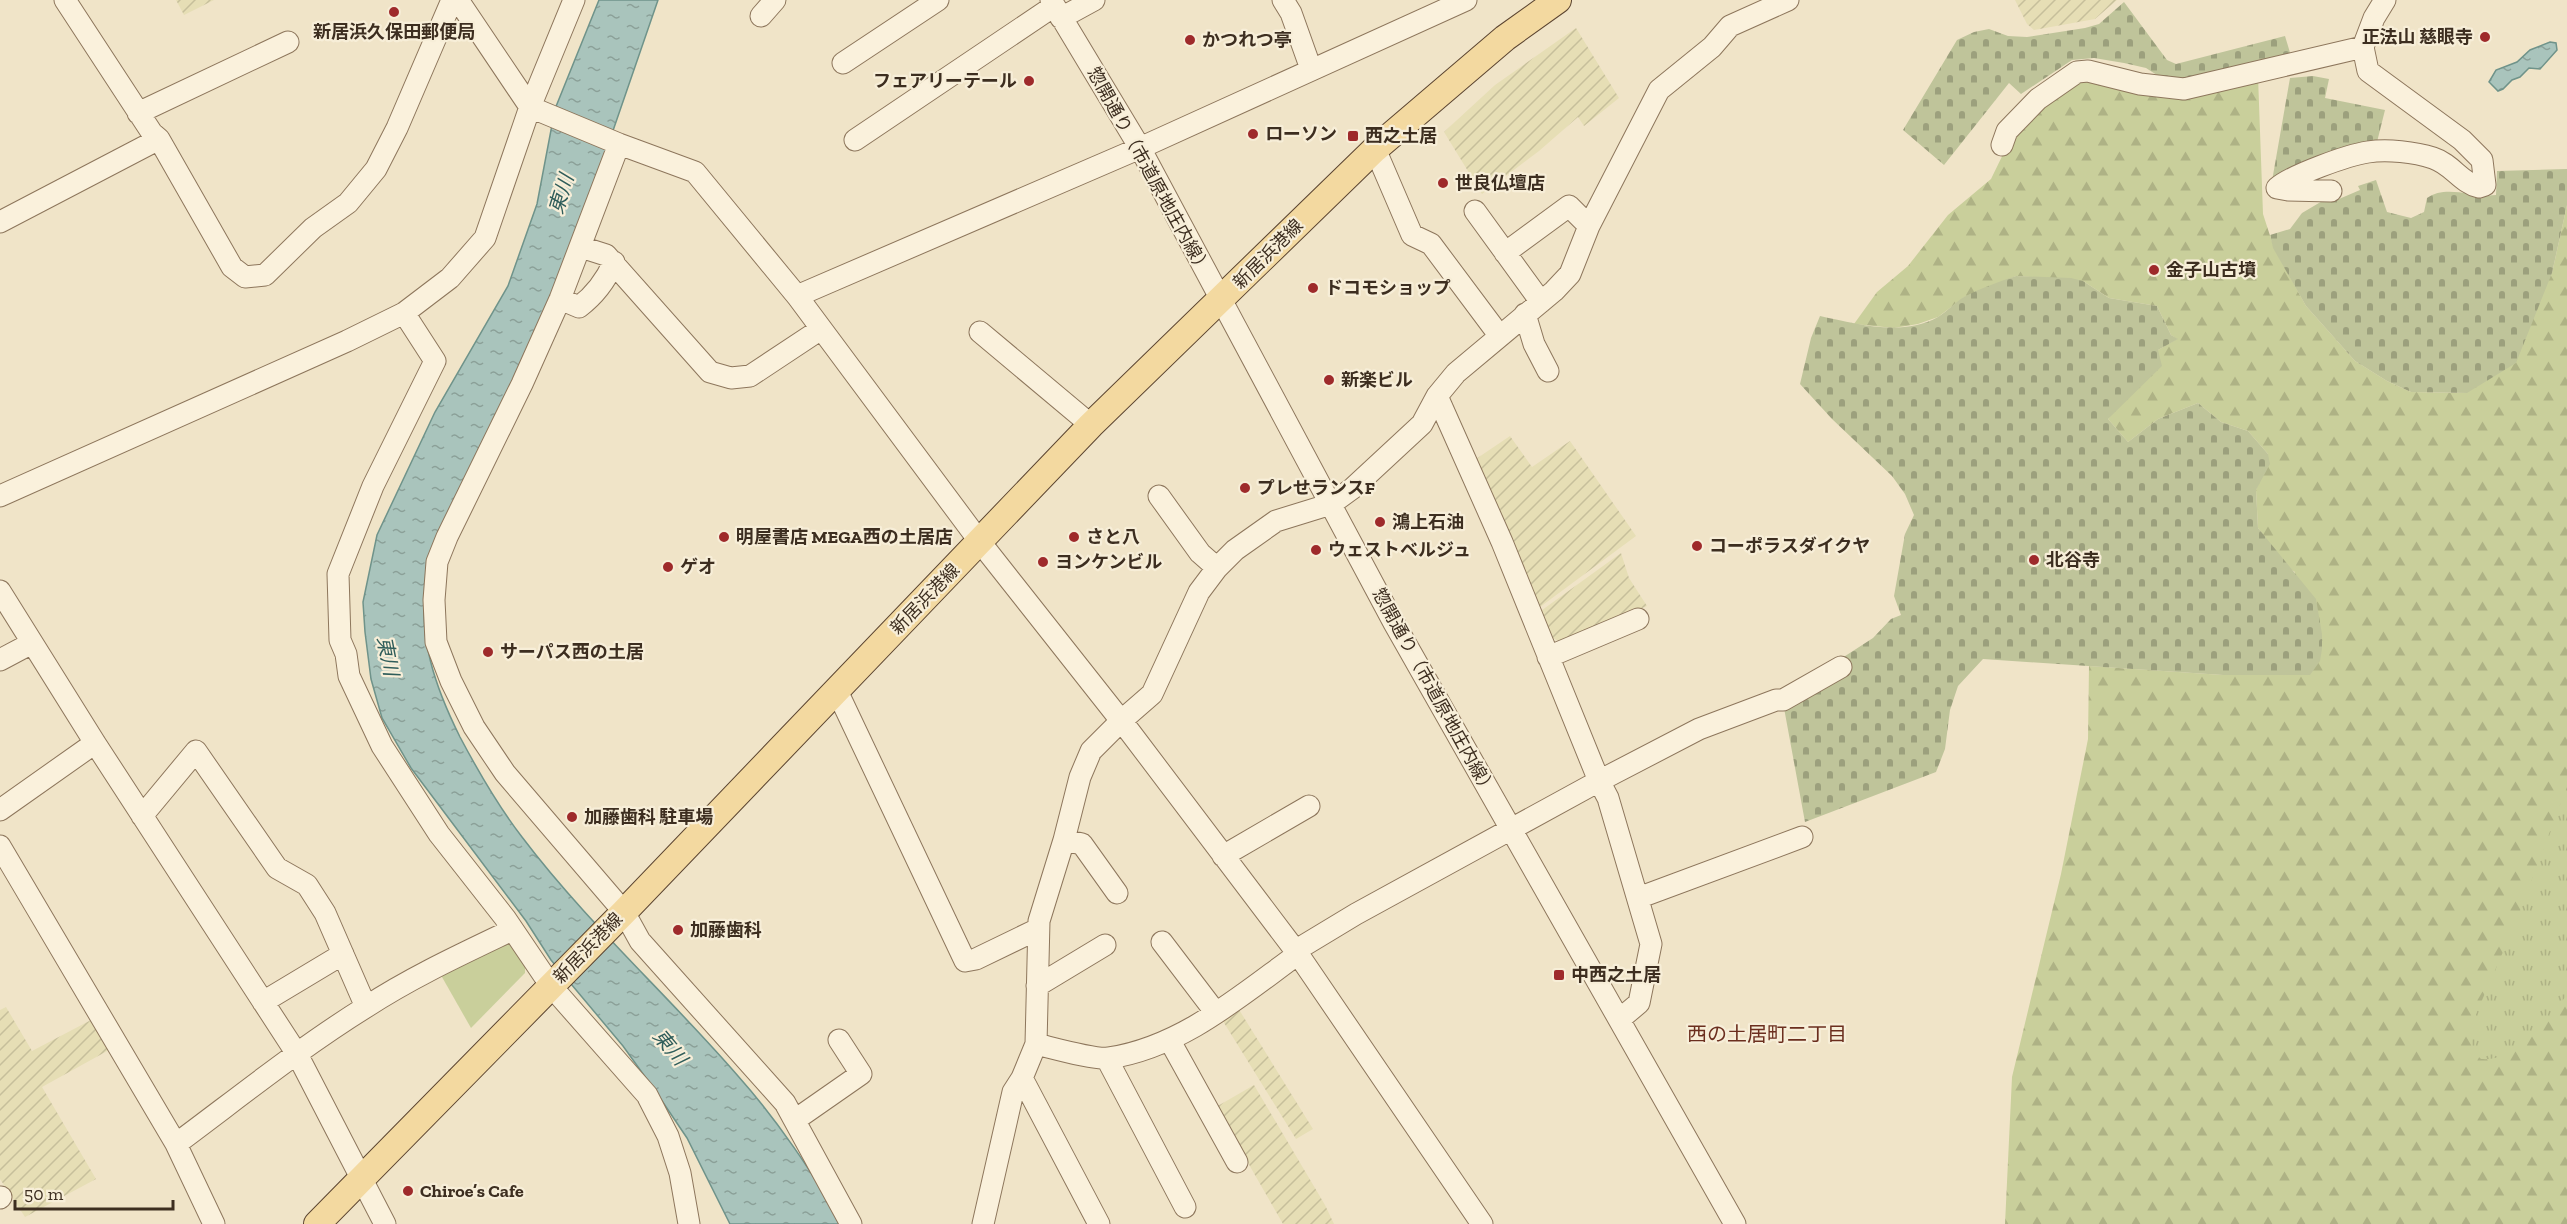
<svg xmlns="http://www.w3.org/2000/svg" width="2567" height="1224" viewBox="0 0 2567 1224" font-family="'Zilla Slab','Noto Sans JP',serif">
  <defs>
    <pattern id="farmland-furrows" width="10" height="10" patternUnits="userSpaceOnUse" patternTransform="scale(1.5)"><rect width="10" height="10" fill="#e6deb5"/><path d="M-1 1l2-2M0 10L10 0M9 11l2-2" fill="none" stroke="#c6bf9b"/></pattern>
    <pattern id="forest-firs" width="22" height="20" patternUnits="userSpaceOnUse" patternTransform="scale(1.5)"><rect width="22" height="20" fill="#c9cf9b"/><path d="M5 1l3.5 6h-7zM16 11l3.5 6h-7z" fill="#aeb285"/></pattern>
    <pattern id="cemetery-stones" width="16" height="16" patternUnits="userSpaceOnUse" patternTransform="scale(1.5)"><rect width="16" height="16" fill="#bfc49a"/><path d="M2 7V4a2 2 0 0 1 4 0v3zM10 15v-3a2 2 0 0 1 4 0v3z" fill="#9ca07d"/></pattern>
    <pattern id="park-tufts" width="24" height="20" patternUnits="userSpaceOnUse" patternTransform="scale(1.5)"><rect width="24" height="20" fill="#c9cf9b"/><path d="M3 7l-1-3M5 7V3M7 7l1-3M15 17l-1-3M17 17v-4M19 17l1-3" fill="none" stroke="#aeb285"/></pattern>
    <pattern id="water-ripples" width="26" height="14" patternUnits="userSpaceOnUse" patternTransform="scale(1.5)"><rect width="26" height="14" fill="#a9c4bc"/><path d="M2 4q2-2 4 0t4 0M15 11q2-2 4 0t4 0" fill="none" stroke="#8ba098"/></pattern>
  </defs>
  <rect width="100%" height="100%" fill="#f0e4c8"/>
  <path fill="url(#farmland-furrows)" d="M 176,0 L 214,0 L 184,15 Z
    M 2015,0 L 2117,0 L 2095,19 L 2034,30 L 2027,24 Z
    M 1576,28 L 1619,98 L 1584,126 L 1578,117 L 1539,151 L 1482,194 L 1444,132 L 1495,85 Z
    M 1510,436 L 1532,467 L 1570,441 L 1636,536 L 1536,610 L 1473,461 Z
    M 1621,553 L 1629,578 L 1647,606 L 1562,643 L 1547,635 L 1538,613 Z
    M 6,1007 L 32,1051 L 91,1020 L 109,1050 L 42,1087 L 96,1179 L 25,1217 L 0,1179 L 0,1010 Z
    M 1238,1008 L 1313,1129 L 1296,1139 L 1221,1018 Z
    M 1254,1085 L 1325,1205 L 1334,1224 L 1283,1224 L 1216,1107 Z"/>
  <path fill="#c9cf9b" d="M 506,937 L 525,962 L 525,973 L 471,1028 L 438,970 Z"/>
  <path fill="url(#forest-firs)" d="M 2258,76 L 2263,214 L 2274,248 L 2306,306 L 2355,361 L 2387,381 L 2411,392 L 2466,393 L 2552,273 L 2567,205 L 2567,1224 L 2005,1224 L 2012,1077 L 2061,874 L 2088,739 L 2089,666 L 2223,675 L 2295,572 L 2287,567 L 2258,528 L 2256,490 L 2268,454 L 2248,431 L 2221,422 L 2198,403 L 2158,419 L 2128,442 L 2108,419 L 2158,350 L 2177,339 L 2171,335 L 2157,306 L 2109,298 L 2083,281 L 2016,276 L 1963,298 L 1938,317 L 1918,324 L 1894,328 L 1854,324 L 1877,292 L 1908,266 L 1948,215 L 1991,179 L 2009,142 L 2070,81 L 2102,78 Z"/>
  <path fill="url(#cemetery-stones)" d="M 2124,2 L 2167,60 L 2176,64 L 2285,36 L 2291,56 L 2191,83 L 2163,79 L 2146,68 L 2124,63 L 2094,58 L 2072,60 L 2021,94 L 2009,83 L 1944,165 L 1903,130 L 1957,40 L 1974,32 L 1989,29 L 2008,36 L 2027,37 L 2085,28 L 2099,24 Z
    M 2313,76 L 2329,79 L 2325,98 L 2385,110 L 2376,146 L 2272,181 L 2290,78 Z
    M 2567,169 L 2567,205 L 2552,273 L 2516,363 L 2467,393 L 2411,392 L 2387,381 L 2355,361 L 2306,306 L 2273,248 L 2270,235 L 2290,229 L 2302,213 L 2324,200 L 2339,199 L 2360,190 L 2358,186 L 2376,180 L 2387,212 L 2411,218 L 2424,212 L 2427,198 C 2446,184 2474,198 2496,195 L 2497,171 Z
    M 2016,276 L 2071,278 L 2083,281 L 2109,298 L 2157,306 L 2171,335 L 2178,339 L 2158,350 L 2162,366 L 2108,419 L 2128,442 L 2158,419 L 2198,403 L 2221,422 L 2248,431 L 2268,454 L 2270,464 L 2256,490 L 2258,528 L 2316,599 L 2322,634 L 2322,649 L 2320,661 L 2310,675 L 2223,675 L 1983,659 L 1958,686 L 1950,710 L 1945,749 L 1936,772 L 1805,822 L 1784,708 L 1839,660 L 1873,638 L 1891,619 L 1901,615 L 1894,596 L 1905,534 L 1914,515 L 1905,494 L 1892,476 L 1832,419 L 1800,384 L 1811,338 L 1820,316 C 1857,324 1902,337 1938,317 C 1948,311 1955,302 1964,297 C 1981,288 1998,282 2016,276 Z"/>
  <path fill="url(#park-tufts)" d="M 2567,786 L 2567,995 C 2544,1022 2520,1062 2481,1059 L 2471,1049 L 2476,1014 L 2516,922 Z"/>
  <path fill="url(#water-ripples)" stroke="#6f938a" stroke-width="1.5" d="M 599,0 L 658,0 L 565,270 L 427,580 C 416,634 436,689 460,737 C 478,771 498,806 522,837 C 587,923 668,995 738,1076 C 779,1122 811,1171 843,1224 L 730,1224 L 687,1138 L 656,1092 L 623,1046 L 551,960 L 526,921 L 411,768 L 382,718 L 371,679 L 365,632 L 363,602 L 377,535 L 435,412 L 508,286 L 537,204 L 555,109 Z
    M 2550,42 L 2556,43 L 2557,50 L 2540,69 L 2529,68 L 2520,77 L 2512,80 L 2503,89 L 2498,91 L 2489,82 L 2496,70 L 2517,62 L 2530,50 Z"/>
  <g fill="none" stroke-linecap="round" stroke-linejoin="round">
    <defs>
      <path id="minor" d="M 65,0 L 152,133 L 159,139 L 232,267 L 245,277 L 265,275 L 313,228 L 348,203 L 376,169 L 397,128 L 452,0
        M 458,0 L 530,107 L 619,144 L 695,172 L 797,296 L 980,542 L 1130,732 L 1298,954 L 1482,1224
        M 1051,0 L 1140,148 L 1394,623 L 1735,1224
        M 1283,0 L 1291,13 L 1311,69
        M 761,16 L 775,0
        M 1061,18 L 1094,0
        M 843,63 L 938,0
        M 138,113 L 288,42
        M 855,140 L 1054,6
        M 619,144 L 560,299 L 522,384 L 447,537 L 437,562 L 434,600 L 436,642 L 451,681 L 474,727 L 505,773 L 624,912 L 640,941 L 785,1103 L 851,1224
        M 2002,145 L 2007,131 L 2038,99 L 2077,72 L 2088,71 L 2140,84 L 2184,89 L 2363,47
        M 1375,149 L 1412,235 L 1431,244 L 1499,335
        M 2331,191 L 2288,190 L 2277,188 C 2292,175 2348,155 2368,152 C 2387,149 2415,152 2433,158 C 2452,164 2461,183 2479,187 L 2485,185 L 2482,160 L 2462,140 L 2368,71 L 2363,47 L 2374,18 L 2385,0
        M 1475,211 L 1541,302
        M 0,222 L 159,139
        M 581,247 L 606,255 L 710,372 L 731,378 L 750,376 L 821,329
        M 1505,253 L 1569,206 L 1589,226
        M 797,296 L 1140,148 L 1466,0
        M 560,299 L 579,307 C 595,295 606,280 614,262
        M 404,313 L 435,361 L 373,486 L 338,574 L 340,640 L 346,654 L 349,676 L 382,746 L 439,834 L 505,918 L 551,986 L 647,1095 L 668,1136 L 680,1173 L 689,1224
        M 1525,314 L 1534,344 L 1548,371
        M 980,332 L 1091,425
        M 1437,396 L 1502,542 L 1599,781 L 1608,798 L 1651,944 L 1639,1003 L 1620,1019
        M 0,496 L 347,341 L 404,313 L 450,278 L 485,238 L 530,107 L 574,0
        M 1159,496 L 1200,553 L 1217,568
        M 0,591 L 95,743 L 297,1054 L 385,1224
        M 1548,657 L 1638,619
        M 0,660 L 32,643
        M 837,691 L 965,961 L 976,959 L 1038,929
        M 0,810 L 95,743
        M 142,816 L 196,751 L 277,868 L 307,885 L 325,913 L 366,1007
        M 1064,840 L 1082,844 L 1117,893
        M 0,846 L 176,1144 L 214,1224
        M 1223,856 L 1309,806
        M 1638,898 L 1802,837
        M 1162,942 L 1216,1013
        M 1037,986 L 1105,945
        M 263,1002 L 343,954
        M 1170,1041 L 1237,1162
        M 1036,1044 C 1053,1048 1095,1060 1109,1058 C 1182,1047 1240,996 1298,954 L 1303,946 L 1356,914 L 1599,781 L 1699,729 L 1776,700 L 1783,700 L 1841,667
        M 1107,1059 L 1185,1207
        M 1022,1078 L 1099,1224
        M 795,1120 L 861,1074 L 839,1040
        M 176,1144 C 238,1098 300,1048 366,1007 C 412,977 462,954 512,930
        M 0,1198 L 1,1197
        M 983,1224 L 1013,1092 L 1022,1078 L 1036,1044 L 1039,921 L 1064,840 L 1080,777 L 1091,751 L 1121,721 L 1152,694 L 1199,592 L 1217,568 L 1235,550 L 1276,521 L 1331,504 L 1353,488 L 1422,424 L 1437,396 L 1456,373 L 1554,291 L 1570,274 L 1589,226 L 1659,90 L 1712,47 L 1730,26 L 1788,0"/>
      <path id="major" d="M 317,1224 L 624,912 L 1091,425 L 1375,149 L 1505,38 L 1558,0"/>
    </defs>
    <use href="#minor" stroke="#8d765c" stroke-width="23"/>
    <use href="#major" stroke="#5b4430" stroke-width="28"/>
    <use href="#minor" stroke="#faf1dc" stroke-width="21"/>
    <use href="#major" stroke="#f3d9a0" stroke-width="26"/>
  </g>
  <g fill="#9e2a2b" stroke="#f7eed8" stroke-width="2">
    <circle cx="394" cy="12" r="6"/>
    <circle cx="2485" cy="37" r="6"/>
    <circle cx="1190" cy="40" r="6"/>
    <circle cx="1029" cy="81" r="6"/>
    <circle cx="1253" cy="134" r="6"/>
    <rect x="1347" y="130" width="12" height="12" rx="3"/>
    <circle cx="1443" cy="183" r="6"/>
    <circle cx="2154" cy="270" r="6"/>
    <circle cx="1313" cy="288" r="6"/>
    <circle cx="1329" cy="380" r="6"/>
    <circle cx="1245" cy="488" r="6"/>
    <circle cx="1380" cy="522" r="6"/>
    <circle cx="724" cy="537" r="6"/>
    <circle cx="1074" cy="537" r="6"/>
    <circle cx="1697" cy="546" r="6"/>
    <circle cx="1316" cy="550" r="6"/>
    <circle cx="2034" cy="560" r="6"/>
    <circle cx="1043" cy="562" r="6"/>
    <circle cx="668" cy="567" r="6"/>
    <circle cx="488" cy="652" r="6"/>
    <circle cx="572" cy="817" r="6"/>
    <circle cx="678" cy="930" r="6"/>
    <rect x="1553" y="969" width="12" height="12" rx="3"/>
    <circle cx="408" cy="1191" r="6"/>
  </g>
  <g text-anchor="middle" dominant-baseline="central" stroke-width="4.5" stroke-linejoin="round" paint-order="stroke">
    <g font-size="18" font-weight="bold" fill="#3d2e20" stroke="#f7eed8" text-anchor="start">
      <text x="394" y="32" text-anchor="middle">新居浜久保田郵便局</text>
      <text x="2473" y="37" text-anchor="end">正法山 慈眼寺</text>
      <text x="1202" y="40">かつれつ亭</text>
      <text x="1017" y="81" text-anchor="end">フェアリーテール</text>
      <text x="1265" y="134">ローソン</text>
      <text x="1365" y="136">西之土居</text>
      <text x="1455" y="183">世良仏壇店</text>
      <text x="2166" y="270">金子山古墳</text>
      <text x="1325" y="288">ドコモショップ</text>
      <text x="1341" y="380">新楽ビル</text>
      <text x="1257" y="488">プレせランスF</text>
      <text x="1392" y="522">鴻上石油</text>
      <text x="736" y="537">明屋書店 MEGA西の土居店</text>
      <text x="1086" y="537">さと八</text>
      <text x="1709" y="546">コーポラスダイクヤ</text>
      <text x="1328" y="550">ウェストベルジュ</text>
      <text x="2046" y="560">北谷寺</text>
      <text x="1055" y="562">ヨンケンビル</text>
      <text x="680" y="567">ゲオ</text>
      <text x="500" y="652">サーパス西の土居</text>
      <text x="584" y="817">加藤歯科 駐車場</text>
      <text x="690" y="930">加藤歯科</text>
      <text x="1571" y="975">中西之土居</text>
      <text x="420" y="1191">Chiroe’s Cafe</text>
    </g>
    <g font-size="18" fill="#3d2e20" stroke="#f7eed8">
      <text transform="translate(1149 171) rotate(61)">惣開通り（市道原地庄内線）</text>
      <text transform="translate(1268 254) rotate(-45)">新居浜港線</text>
      <text transform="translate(925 599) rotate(-46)">新居浜港線</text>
      <text transform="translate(1434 692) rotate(61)">惣開通り（市道原地庄内線）</text>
      <text transform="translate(588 948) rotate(-46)">新居浜港線</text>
    </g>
    <g font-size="20" font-style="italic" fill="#2f5d5a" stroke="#f7eed8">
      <text transform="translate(561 194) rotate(-73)">東川</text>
      <text transform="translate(388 656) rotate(79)">東川</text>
      <text transform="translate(670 1047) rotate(50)">東川</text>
    </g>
    <g font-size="20" fill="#6b2e1e" stroke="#f7eed8">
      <text x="1767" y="1034">西の土居町二丁目</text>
    </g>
  </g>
  <path d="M15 1200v9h158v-9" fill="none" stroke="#3d2e20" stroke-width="3"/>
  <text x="24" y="1200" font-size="18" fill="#3d2e20" stroke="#f7eed8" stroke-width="4.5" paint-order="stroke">50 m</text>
</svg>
